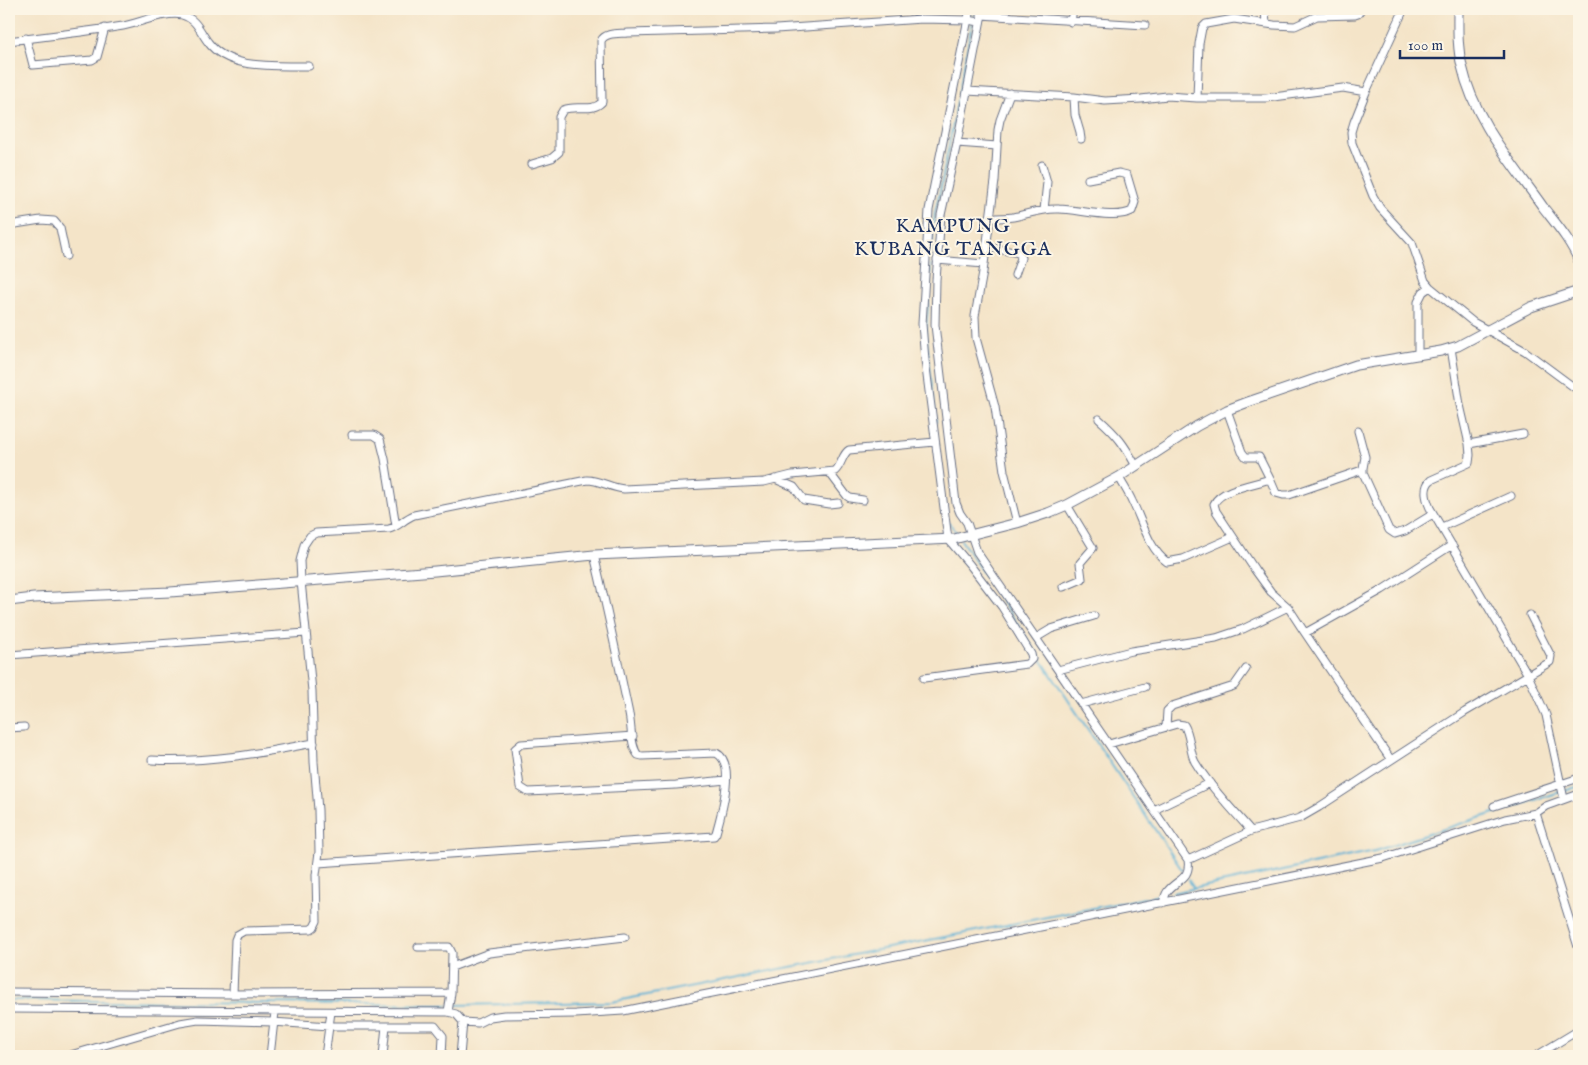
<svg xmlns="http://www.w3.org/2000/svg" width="1588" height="1065" viewBox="0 0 1588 1065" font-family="'IM FELL English',serif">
  <rect width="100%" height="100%" fill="#fcf5e5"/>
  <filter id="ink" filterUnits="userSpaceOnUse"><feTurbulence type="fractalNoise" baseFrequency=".02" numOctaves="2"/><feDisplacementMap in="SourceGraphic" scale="10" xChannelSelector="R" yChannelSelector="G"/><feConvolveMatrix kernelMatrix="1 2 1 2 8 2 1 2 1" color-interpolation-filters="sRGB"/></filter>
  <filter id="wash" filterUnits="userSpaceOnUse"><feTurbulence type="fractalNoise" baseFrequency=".0096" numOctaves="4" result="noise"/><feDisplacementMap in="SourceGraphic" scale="20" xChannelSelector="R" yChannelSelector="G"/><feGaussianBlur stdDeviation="1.12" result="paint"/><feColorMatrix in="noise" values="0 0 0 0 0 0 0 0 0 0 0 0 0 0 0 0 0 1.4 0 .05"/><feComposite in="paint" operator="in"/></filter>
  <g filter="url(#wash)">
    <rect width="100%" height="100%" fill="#f4e4c8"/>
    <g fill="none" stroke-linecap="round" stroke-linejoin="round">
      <path stroke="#59b0d6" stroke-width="2" d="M 973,19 L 975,9
        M 931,258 L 935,213 L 942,182 L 972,24
        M 931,264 L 926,332 L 936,422
        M 948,521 L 959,536
        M 961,540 L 1182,870
        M 1565,791 L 1579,786
        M 1189,880 L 1194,889
        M 1172,893 L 1375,851 L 1560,792
        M 9,1000 L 448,1005
        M 452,1005 L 611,1002 L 1160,895"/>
    </g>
  </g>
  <g filter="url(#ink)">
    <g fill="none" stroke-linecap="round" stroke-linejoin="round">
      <defs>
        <path id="minor" d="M 983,9 L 957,143 L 941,215 L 936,280 L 935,325 L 956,503 L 960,513 L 967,523 L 977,552 L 1188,860 C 1191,880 1176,879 1167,892 C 1165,895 1164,899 1163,903
          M 1265,9 L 1266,24
          M 1404,9 L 1366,92 L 1354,122 L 1351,132 L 1352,143 L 1373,196 L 1380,208 L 1412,243 L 1425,281 L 1430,287 L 1473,322 L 1525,351 L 1579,391
          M 981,15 L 1145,25
          M 1071,22 L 1073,9
          M 26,38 L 33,65 L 92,60 L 97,57 L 105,28
          M 9,41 C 47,36 85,32 123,26 C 139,23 167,11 182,15 C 197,19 200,32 208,42 C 229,71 277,65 309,66
          M 967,91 L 1074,97 L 1105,101 L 1141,99 L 1167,96 L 1197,98 L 1199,44 L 1202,28 L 1206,24 L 1234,19 L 1274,25 L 1295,26 L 1317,16 L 1355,15 L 1358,14 L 1361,9
          M 1010,93 L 1000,120 L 998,130 L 995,181 L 983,272 L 975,316 L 976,338 L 995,407 L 1004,471 L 1017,523
          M 1074,97 L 1075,115 L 1080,132 L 1081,139
          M 1197,98 L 1266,98 L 1343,88 L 1366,92
          M 957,143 L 997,146
          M 532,164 L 552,158 L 559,152 L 559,117 L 563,110 C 576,104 592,113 602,102 L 601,41 C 605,32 619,34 628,33 L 776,29 L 922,19 L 968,20 L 980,22
          M 1042,165 L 1047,182 L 1044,210
          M 989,218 C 997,218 1005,218 1013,217 C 1028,214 1043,208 1059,209 C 1078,209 1115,220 1132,211 L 1135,202 L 1127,175 L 1119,173 L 1088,179
          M 9,225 L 41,220 L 54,221 L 60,228 L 66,256
          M 987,247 L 1019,253 L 1021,258 L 1015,275
          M 937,260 L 984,264
          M 1451,348 L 1460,405 L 1469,444 L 1523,434
          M 1418,354 L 1418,302 L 1423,292 L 1430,287
          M 1227,410 L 1242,452 L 1246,457 L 1259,457 L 1270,479 C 1256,484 1220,489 1214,504 L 1216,511 L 1255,570 L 1271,592 L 1288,607 L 1305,633 L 1382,590 L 1452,545
          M 1099,419 C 1118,436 1124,444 1136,466
          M 1358,431 L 1365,457 L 1363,468 L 1363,473 L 1389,530 L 1395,534 L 1405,531 L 1433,514
          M 352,435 L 374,435 L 380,439 L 385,459 L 396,526
          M 1469,444 L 1470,455 L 1469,463 L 1431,480 C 1423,487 1426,499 1430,508 L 1528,675 L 1546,715 L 1564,799
          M 829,472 L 847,496 L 850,498 L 863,500
          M 1119,477 C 1123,485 1128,492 1132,501 C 1142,520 1148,548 1167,562 L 1183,559 L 1233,537
          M 775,479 L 794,487 L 804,500 L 829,504 L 838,503
          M 1270,479 L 1276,493 L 1283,495 L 1289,495 L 1362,470
          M 1442,527 L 1511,496
          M 1063,587 L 1082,579 L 1080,563 L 1093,548 L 1067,505
          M 1036,638 L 1051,629 L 1094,616
          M 9,655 L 306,633
          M 1058,670 L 1131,651 L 1216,638 L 1243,629 L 1288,607
          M 924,678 L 1027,664 L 1032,659 L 1031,654 L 1002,607 L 970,565 L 948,539 L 925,360 L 922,324 L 929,210 L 970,9
          M 1081,704 L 1145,687
          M 1166,727 L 1167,711 L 1172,706 L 1234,686 L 1246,669
          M 9,728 L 24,727
          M 633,736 L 521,744 L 515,749 L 520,787 L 528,792 L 676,785 L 726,780
          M 1109,744 L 1177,724 L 1184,725 C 1191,736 1189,751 1195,762 C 1210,787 1232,809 1251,831
          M 152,760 C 207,763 261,753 314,743
          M 1391,760 L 1465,712 L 1550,662 L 1551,656 L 1530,615
          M 1494,806 L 1579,778
          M 1154,810 L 1210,783
          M 1536,813 L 1579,950
          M 1188,860 L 1251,831 L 1300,818 L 1319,807 L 1391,760 L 1305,633
          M 318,863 L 714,836 L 716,833 C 721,815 737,762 716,753 L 642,756 L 638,755 C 630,745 632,727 629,714 C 618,661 607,608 594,555
          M 418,947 L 449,947 L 452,953 L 451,993
          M 452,967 L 489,953 L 625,937
          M 9,992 L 233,994 L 451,993 L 448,1012
          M 233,994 L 235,940 L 237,935 L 244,931 L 311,929 L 314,927 L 317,921 L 316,875 L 319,852 L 318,810 L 314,762 L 312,691 L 301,581 L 300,561 L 304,545 L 310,536 L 316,533 L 389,529 C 398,527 404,519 414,515 L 587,480 C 600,480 611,488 624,489 L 764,482 L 792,475 L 835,471 C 842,465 842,454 849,450 L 935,442
          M 9,1009 L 448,1012 L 456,1014 L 463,1022 L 478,1023 L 490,1017 L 504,1015 L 576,1014 L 623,1011 L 1383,858 L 1505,819 L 1536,813 L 1546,806 L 1579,794
          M 67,1056 L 180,1023 L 198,1020 L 273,1022 L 329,1026 L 435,1026 L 443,1036 L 442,1056
          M 270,1056 L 275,1012
          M 325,1056 L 331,1012
          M 383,1056 L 386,1026
          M 460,1056 L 463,1022
          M 1536,1056 L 1579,1030"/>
        <path id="tertiary" d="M 1458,9 C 1458,28 1457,47 1462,66 C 1474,120 1512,163 1543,207 C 1556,224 1571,241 1579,261
          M 9,601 L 34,598 L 170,592 L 435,571 L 594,555 L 954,539 L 1017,523 L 1048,513 L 1067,505 L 1119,477 L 1197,426 L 1227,410 L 1248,402 L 1356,365 L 1441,351 L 1458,346 L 1531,307 L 1579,291"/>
      </defs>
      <use href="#minor" stroke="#676e83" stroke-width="9"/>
      <use href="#tertiary" stroke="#676e83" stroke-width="11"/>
      <use href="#minor" stroke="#fff" stroke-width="7"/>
      <use href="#tertiary" stroke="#fff" stroke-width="9"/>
    </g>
  </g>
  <g text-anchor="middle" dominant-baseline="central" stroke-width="4" stroke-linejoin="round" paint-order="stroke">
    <g font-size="20" letter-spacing="1" fill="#1b2f5e" stroke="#fcf5e5">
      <text x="953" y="226">KAMPUNG<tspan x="953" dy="23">KUBANG TANGGA</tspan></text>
    </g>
  </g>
  <rect width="1588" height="1065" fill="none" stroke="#fcf5e5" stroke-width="30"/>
  <path d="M1400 50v8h104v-8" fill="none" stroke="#1b2f5e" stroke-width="2.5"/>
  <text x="1408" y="50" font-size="15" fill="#1b2f5e" stroke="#fcf5e5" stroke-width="4" paint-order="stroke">100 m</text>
</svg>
